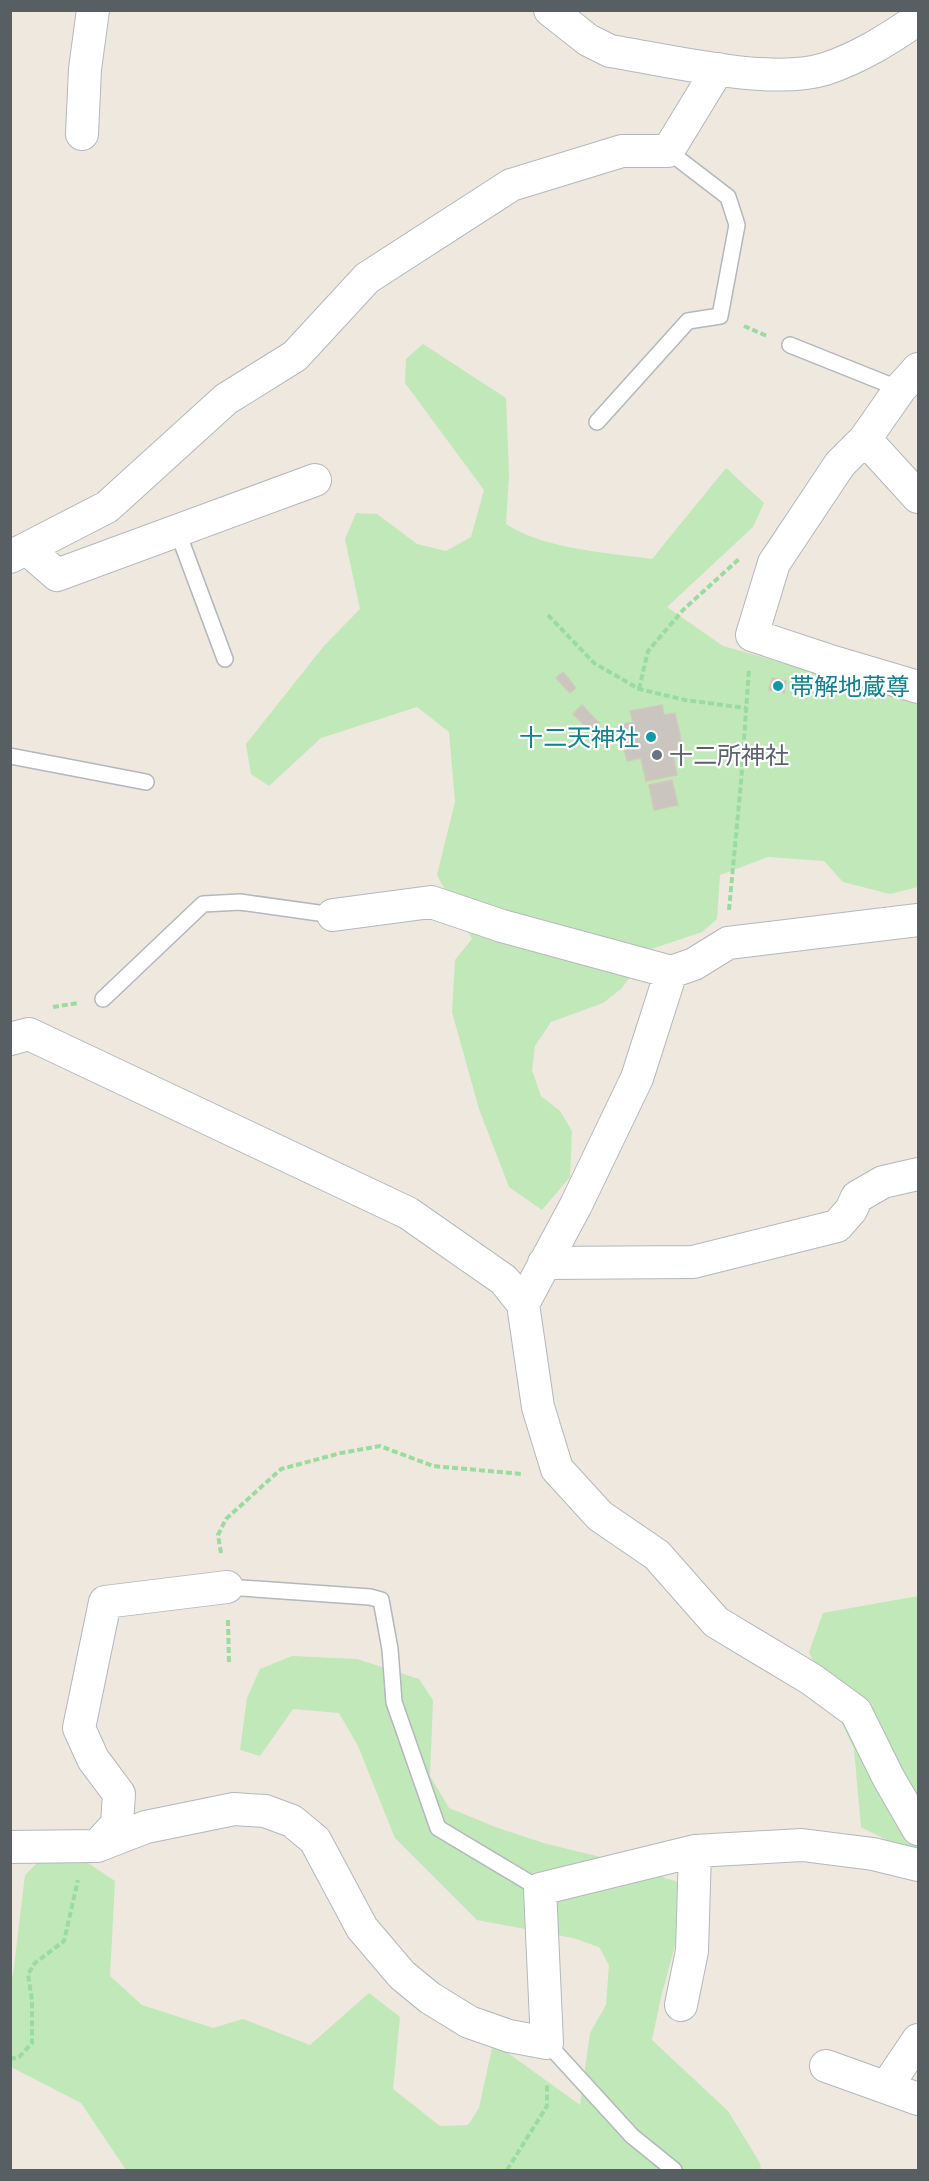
<svg xmlns="http://www.w3.org/2000/svg" width="929" height="2181" viewBox="0 0 929 2181" font-family="Jost,'Noto Sans JP',sans-serif">
  <rect width="100%" height="100%" fill="#eee8df"/>
  <path fill="#c1e8b8" d="M 423,344 L 506,398 L 509,475 L 506,524 C 543,549 608,553 652,559 L 726,468 L 764,503 L 753,527 L 667,607 L 723,646 L 918,701 L 918,887 L 890,894 L 843,882 L 824,861 L 768,857 L 720,875 L 717,919 L 702,932 L 651,949 L 621,989 L 603,1003 L 551,1022 L 535,1046 L 532,1070 L 541,1096 L 560,1111 L 572,1131 L 570,1177 L 542,1210 L 509,1187 L 479,1109 L 452,1012 L 455,960 L 472,939 L 437,875 L 455,802 L 449,732 L 417,707 L 321,738 L 269,786 L 251,774 L 246,744 L 323,647 L 360,609 L 345,539 L 356,513 L 377,514 L 417,544 L 446,551 L 471,537 L 484,490 L 405,383 L 406,359 Z
    M 918,1596 L 918,1856 L 861,1827 L 854,1749 L 809,1652 L 823,1613 Z
    M 292,1656 L 357,1659 L 419,1679 L 433,1700 L 430,1776 L 449,1808 L 498,1828 L 547,1844 L 601,1857 L 678,1882 L 676,1942 L 661,1997 L 652,2040 L 728,2111 L 760,2163 L 761,2170 L 126,2170 L 81,2103 L 11,2067 L 10,1978 L 13,1975 L 25,1875 L 39,1861 L 66,1854 L 88,1863 L 115,1881 L 110,1976 L 142,2005 L 213,2028 L 243,2019 L 310,2045 L 369,1993 L 400,2017 L 393,2089 L 440,2126 L 468,2125 L 479,2108 L 492,2048 L 508,2053 L 580,2105 L 590,2033 L 606,2005 L 609,1965 L 599,1947 L 573,1938 L 477,1920 L 395,1838 L 358,1746 L 339,1713 L 293,1709 L 260,1756 L 240,1750 L 247,1698 L 260,1669 Z"/>
  <path fill="#cac5be" stroke="#d3c8bd" stroke-width="1.5" d="M 563,672 L 576,688 L 570,693 L 556,678 Z
    M 772,678 L 786,681 L 784,693 L 769,690 Z
    M 582,705 L 599,723 L 590,731 L 573,714 Z
    M 662,705 L 664,715 L 675,713 L 683,749 L 672,751 L 677,775 L 646,781 L 641,758 L 627,761 L 619,725 L 633,722 L 630,711 Z
    M 672,780 L 678,805 L 654,810 L 649,785 Z"/>
  <g fill="none" stroke-linecap="round" stroke-linejoin="round">
    <defs>
      <path id="service" d="M 790,345 L 900,389
        M 597,422 L 688,321 L 720,316 L 737,225 L 728,197 L 668,151
        M 177,530 L 225,659
        M 10,756 L 146,782
        M 103,999 L 203,904 L 240,902 L 333,915
        M 227,1587 L 370,1597 L 381,1600 L 390,1649 L 394,1702 L 438,1828 L 540,1889
        M 547,2043 L 632,2136 L 674,2170"/>
      <path id="minor" d="M 550,10 L 588,40 L 610,51 C 667,60 771,86 825,69 C 859,58 889,39 918,19
        M 82,134 L 85,69 L 93,10
        M 918,369 L 900,389 L 865,439 L 840,464 L 774,563 L 752,635 L 827,660 L 918,687
        M 865,439 L 918,497
        M 27,549 L 57,575 L 315,480
        M 10,557 L 107,507 L 226,399 L 295,356 L 367,278 L 511,185 L 622,151 L 668,151 L 718,69
        M 333,915 L 431,902 L 502,926 L 671,972
        M 10,1039 L 29,1034 L 408,1213 L 504,1280 L 523,1304 L 538,1407 L 557,1469 L 600,1516 L 657,1555 L 716,1622 L 811,1679 L 856,1712 L 888,1777 L 918,1829
        M 544,1263 L 693,1262 L 837,1226 L 851,1210 L 857,1197 L 883,1182 L 918,1174
        M 523,1304 L 576,1205 L 637,1078 L 671,972 L 694,964 L 728,943 L 918,920
        M 97,1846 L 117,1824 L 119,1794 L 93,1759 L 79,1728 L 105,1602 L 227,1587
        M 10,1847 L 97,1846 L 146,1827 L 234,1809 L 265,1811 L 292,1821 L 315,1840 L 362,1928 L 402,1975 L 430,1998 L 469,2022 L 509,2036 L 547,2043 L 540,1889 L 695,1851 L 802,1845 L 873,1854 L 918,1865
        M 681,2005 L 692,1951 L 695,1851
        M 826,2066 L 918,2099
        M 887,2086 L 918,2040"/>
    </defs>
    <use href="#service" stroke="#b3b8bc" stroke-width="18"/>
    <use href="#minor" stroke="#b3b8bc" stroke-width="34"/>
    <path stroke="#9adc9f" stroke-width="4" stroke-dasharray="6 3" stroke-linecap="butt" d="M 744,326 L 767,336
      M 548,615 L 594,663 L 639,689 L 685,700 L 746,708
      M 639,689 L 648,651 L 683,610 L 739,559
      M 729,910 L 741,782 L 749,669
      M 53,1007 L 78,1003
      M 221,1553 L 218,1535 L 226,1519 L 281,1469 L 341,1453 L 380,1446 L 433,1466 L 522,1474
      M 228,1620 L 229,1663
      M 10,2059 L 19,2057 L 32,2043 L 32,2000 L 28,1974 L 35,1963 L 64,1941 L 78,1880
      M 507,2170 L 547,2106 L 547,2084"/>
    <use href="#service" stroke="#fff" stroke-width="15"/>
    <use href="#minor" stroke="#fff" stroke-width="32"/>
  </g>
  <g fill="#0f9aa8" stroke="#fff" stroke-width="2">
    <circle cx="778" cy="686" r="6"/>
    <circle cx="651" cy="737" r="6"/>
  </g>
  <circle fill="#6b7280" stroke="#fff" stroke-width="2" cx="657" cy="755" r="6"/>
  <g text-anchor="middle" dominant-baseline="central" stroke-width="4.5" stroke-linejoin="round" paint-order="stroke">
    <g font-size="24" fill="#0d838f" stroke="#fff" text-anchor="start">
      <text x="790" y="686">帯解地蔵尊</text>
      <text x="639" y="737" text-anchor="end">十二天神社</text>
    </g>
    <g font-size="24" fill="#5b616d" stroke="#fff" text-anchor="start">
      <text x="669" y="755">十二所神社</text>
    </g>
  </g>
  <rect width="929" height="2181" fill="none" stroke="#585f62" stroke-width="24"/>
</svg>
